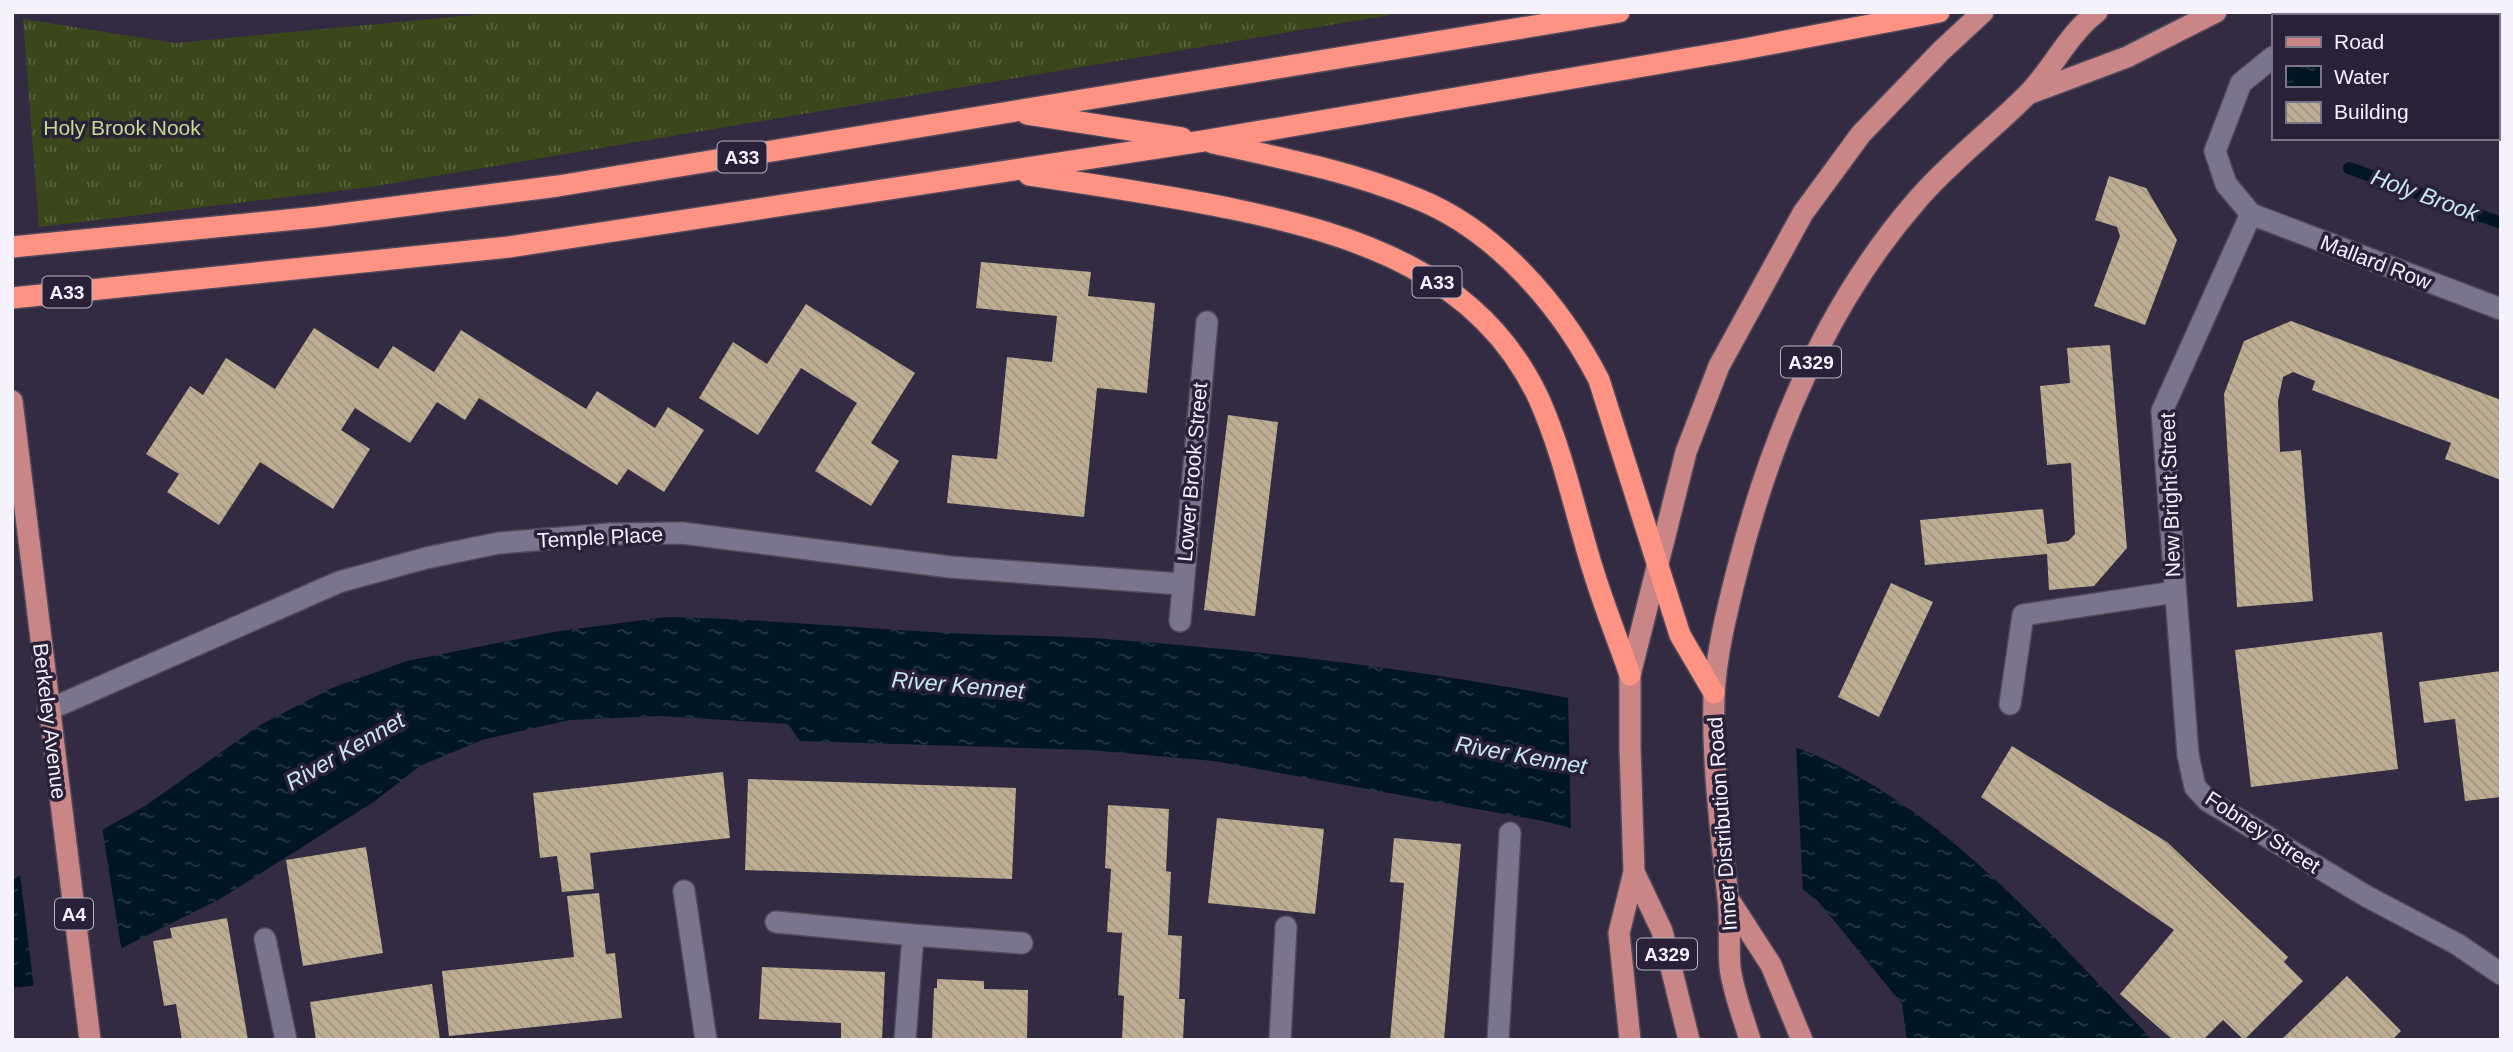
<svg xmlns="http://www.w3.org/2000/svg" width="2513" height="1052" viewBox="0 0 2513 1052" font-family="Arial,sans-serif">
  <defs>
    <pattern id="grass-tufts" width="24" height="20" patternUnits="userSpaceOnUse" patternTransform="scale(1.75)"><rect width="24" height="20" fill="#3b471b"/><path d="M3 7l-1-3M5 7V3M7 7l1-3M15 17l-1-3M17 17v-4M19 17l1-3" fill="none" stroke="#58623d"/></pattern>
    <pattern id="water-ripples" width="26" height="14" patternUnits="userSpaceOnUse" patternTransform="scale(1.75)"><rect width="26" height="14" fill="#001723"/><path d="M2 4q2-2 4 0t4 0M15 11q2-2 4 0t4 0" fill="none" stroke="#263944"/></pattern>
    <pattern id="building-back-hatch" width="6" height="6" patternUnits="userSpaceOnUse" patternTransform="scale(1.75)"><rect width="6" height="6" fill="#bdad92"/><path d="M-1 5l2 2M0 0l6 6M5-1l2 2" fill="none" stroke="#a09480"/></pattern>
  </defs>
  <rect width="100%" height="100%" fill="#322b41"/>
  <path fill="url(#grass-tufts)" d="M 505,12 L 1408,12 L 370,187 L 39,227 L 23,19 L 175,43 Z"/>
  <path fill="url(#water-ripples)" d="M 667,617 C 761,619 854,628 949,633 C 1005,636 1062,635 1118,640 C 1276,652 1434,671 1589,702 C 1667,717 1751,726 1824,759 C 1957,821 2052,938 2153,1040 L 1907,1040 L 1902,1004 L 1818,901 L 1797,885 L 1543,821 L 1214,761 L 1089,750 L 800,741 L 788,724 L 661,716 L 569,720 L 482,740 L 420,766 L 375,801 L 220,899 L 120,949 L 32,986 L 12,988 L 12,880 L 145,806 L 260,725 L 332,688 L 407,661 L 553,632 Z"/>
  <path fill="#322b41" d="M 1568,693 L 1735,726 L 1796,745 L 1803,894 L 1795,888 L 1571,833 Z
    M 102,827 L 122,953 L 34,989 L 20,874 Z"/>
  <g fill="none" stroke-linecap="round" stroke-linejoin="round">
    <path stroke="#001723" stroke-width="12" d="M 2349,168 L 2501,223"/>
  </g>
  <path fill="url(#building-back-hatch)" d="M 2478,12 L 2501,12 L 2501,79 L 2497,70 L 2497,16 L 2479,16 Z
    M 2109,176 L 2146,188 L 2177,240 L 2145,325 L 2094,306 L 2120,236 L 2117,227 L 2095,220 Z
    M 981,262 L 1091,272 L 1088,296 L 1155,303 L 1147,393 L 1097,388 L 1084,517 L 947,503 L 952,455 L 997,459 L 1007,357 L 1052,362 L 1057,316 L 976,308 Z
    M 806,304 L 915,373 L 871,443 L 899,461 L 871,506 L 815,471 L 857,403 L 801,368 L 758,435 L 699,398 L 733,342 L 767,364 Z
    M 2291,321 L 2501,400 L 2501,480 L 2445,459 L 2451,443 L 2312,390 L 2315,381 L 2293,372 L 2283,377 L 2278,401 L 2280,452 L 2301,450 L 2313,601 L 2237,607 L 2224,394 L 2244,341 Z
    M 314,328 L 378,369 L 393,346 L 434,372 L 461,330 L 586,409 L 597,391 L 655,428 L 668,407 L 704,430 L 664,492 L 628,469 L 617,485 L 479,398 L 465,420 L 437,402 L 410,443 L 355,408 L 341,430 L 370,449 L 333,509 L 260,462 L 219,525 L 167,492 L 179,474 L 146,454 L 190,386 L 203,395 L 226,358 L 275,389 Z
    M 2110,345 L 2127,548 L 2094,586 L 2049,590 L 2047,554 L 1925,565 L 1920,520 L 2043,509 L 2047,544 L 2068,541 L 2075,534 L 2071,463 L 2047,465 L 2040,386 L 2070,383 L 2067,348 Z
    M 1228,415 L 1278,422 L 1255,616 L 1204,610 Z
    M 1891,583 L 1933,602 L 1879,717 L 1838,697 Z
    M 2382,632 L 2398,769 L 2251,787 L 2235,650 Z
    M 2501,671 L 2501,797 L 2465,801 L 2455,719 L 2424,723 L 2419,682 Z
    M 2012,746 L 2167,842 L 2288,957 L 2284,962 L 2303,981 L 2244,1040 L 2223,1020 L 2203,1040 L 2173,1040 L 2120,994 L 2174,930 L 1981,797 Z
    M 723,772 L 730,838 L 590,853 L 594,889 L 562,892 L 557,856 L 540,858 L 533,793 Z
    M 748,779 L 1016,788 L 1012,879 L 745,870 Z
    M 1108,805 L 1169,809 L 1166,871 L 1171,872 L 1168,935 L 1182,936 L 1179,999 L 1185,999 L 1183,1040 L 1122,1040 L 1124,996 L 1118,995 L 1122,933 L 1107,932 L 1111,869 L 1105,868 Z
    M 1217,818 L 1324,829 L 1315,914 L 1208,903 Z
    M 1394,838 L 1461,844 L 1444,1040 L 1390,1040 L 1404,883 L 1390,882 Z
    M 366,847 L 383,953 L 303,966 L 286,860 Z
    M 599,893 L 606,954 L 615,953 L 622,1018 L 449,1036 L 442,971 L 574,957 L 567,896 Z
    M 227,918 L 248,1040 L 182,1040 L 176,1004 L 164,1006 L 153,941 L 172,938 L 170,928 Z
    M 762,967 L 885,972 L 882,1040 L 841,1040 L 841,1023 L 759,1019 Z
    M 2347,976 L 2401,1031 L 2392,1040 L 2281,1040 Z
    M 937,979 L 984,981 L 984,989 L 1028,990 L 1027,1040 L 932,1040 L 934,988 L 937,988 Z
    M 432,984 L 440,1040 L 316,1040 L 310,1002 Z"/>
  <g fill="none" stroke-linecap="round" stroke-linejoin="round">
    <defs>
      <path id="lane" d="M 776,922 L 913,935
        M 905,1040 L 913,935 L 1022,943
        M 1280,1040 L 1286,927
        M 1498,1040 L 1510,833"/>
      <path id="street" d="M 2386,16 L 2396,12
        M 2273,57 L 2241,83 L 2215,151 L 2226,184 L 2251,214 L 2501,309
        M 2251,214 L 2162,411 L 2188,755 L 2195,787 L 2208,801 L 2366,896 L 2457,944 L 2501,974
        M 1180,621 L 1207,322
        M 2010,704 L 2023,615 L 2175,592
        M 48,710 L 339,582 L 426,558 L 499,543 L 610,534 L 682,533 L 950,567 L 1181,584
        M 684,891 L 706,1040
        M 265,939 L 286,1040"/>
      <path id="primary" d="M 2028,94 L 2127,57 L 2216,12
        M 12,401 L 90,1040
        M 1729,900 L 1771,965 L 1802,1040
        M 1630,1040 L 1619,933 L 1634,872
        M 1689,1040 L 1662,931 L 1634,872 L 1630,747 L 1630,675 L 1686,452 L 1719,366 L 1803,213 L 1861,134 L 1941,51 L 1983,12
        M 1750,1040 C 1743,1016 1733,992 1730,967 C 1728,944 1731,921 1728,898 C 1721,831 1712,764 1714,696 C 1716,654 1727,611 1737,571 C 1771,437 1826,304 1918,199 C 1951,161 1991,131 2027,95 C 2053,69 2067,35 2097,12"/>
      <path id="highway" d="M 1027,114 L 1182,138
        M 1213,143 C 1282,158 1353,172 1418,199 C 1497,231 1561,306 1599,380 L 1680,635 L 1714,693
        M 1029,175 C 1097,185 1165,195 1233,209 C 1357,235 1481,274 1539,399 C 1564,455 1575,513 1593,570 C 1604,606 1618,640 1630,675
        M 12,247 L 317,217 L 558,186 L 1619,12
        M 12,298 L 509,247 L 1203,141 L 1744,49 L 1939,12"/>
    </defs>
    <use href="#lane" stroke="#4f495b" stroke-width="24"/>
    <use href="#street" stroke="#4f495b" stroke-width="24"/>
    <use href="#primary" stroke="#4f495b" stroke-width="24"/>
    <use href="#highway" stroke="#4f495b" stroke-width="24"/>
    <use href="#lane" stroke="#7b748e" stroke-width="21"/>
    <use href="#street" stroke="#7b748e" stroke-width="21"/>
    <use href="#primary" stroke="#ca8687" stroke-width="21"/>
    <use href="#highway" stroke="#fe9283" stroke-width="21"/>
  </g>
  <g text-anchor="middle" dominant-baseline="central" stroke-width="7" stroke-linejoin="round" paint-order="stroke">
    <g fill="#282137" stroke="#b8b3c2" stroke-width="2">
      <rect x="717.5" y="141.5" width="49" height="31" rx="5"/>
      <rect x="1412.5" y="266.5" width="49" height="31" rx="5"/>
      <rect x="42.5" y="276.5" width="49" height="31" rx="5"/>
      <rect x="1781" y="346.5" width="60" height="31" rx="5"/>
      <rect x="55" y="898.5" width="38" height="31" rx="5"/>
      <rect x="1637" y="938.5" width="60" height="31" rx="5"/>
    </g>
    <g font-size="19" font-weight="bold" fill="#f5f2fe">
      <text x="742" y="157">A33</text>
      <text x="1437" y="282">A33</text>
      <text x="67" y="292">A33</text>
      <text x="1811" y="362">A329</text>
      <text x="74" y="914">A4</text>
      <text x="1667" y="954">A329</text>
    </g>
    <g font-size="21" fill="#c6dc8f" stroke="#282137">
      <text x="122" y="127">Holy Brook Nook</text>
    </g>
    <g font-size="21" fill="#f5f2fe" stroke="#282137">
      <text transform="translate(2376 262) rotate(21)">Mallard Row</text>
      <text transform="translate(1192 472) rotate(-85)">Lower Brook Street</text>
      <text transform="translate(2170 495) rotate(-92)">New Bright Street</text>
      <text transform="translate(600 537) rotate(-3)">Temple Place</text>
      <text transform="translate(50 721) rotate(83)">Berkeley Avenue</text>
      <text transform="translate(1722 824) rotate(-94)">Inner Distribution Road</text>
      <text transform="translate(2263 832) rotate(33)">Fobney Street</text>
    </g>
    <g font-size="23" font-style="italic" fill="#c6e7f8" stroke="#282137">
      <text transform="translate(2425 195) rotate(20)">Holy Brook</text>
      <text transform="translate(958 685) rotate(5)">River Kennet</text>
      <text transform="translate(345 751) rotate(-30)">River Kennet</text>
      <text transform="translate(1521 755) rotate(10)">River Kennet</text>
    </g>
  </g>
  <rect width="2513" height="1052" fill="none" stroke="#f5f2fe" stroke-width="28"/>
  <rect x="2272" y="14" width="228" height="126" fill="#282137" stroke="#7a7587" stroke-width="2"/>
  <rect x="2286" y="37" width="35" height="10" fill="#ca8687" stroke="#7a7587" stroke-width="2"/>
  <text x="2334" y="49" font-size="21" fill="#f5f2fe">Road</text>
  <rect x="2286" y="66" width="35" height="21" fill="url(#water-ripples)" stroke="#7a7587" stroke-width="2"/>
  <text x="2334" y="84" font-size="21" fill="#f5f2fe">Water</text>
  <rect x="2286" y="102" width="35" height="21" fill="url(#building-back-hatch)" stroke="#7a7587" stroke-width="2"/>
  <text x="2334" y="119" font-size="21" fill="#f5f2fe">Building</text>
</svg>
